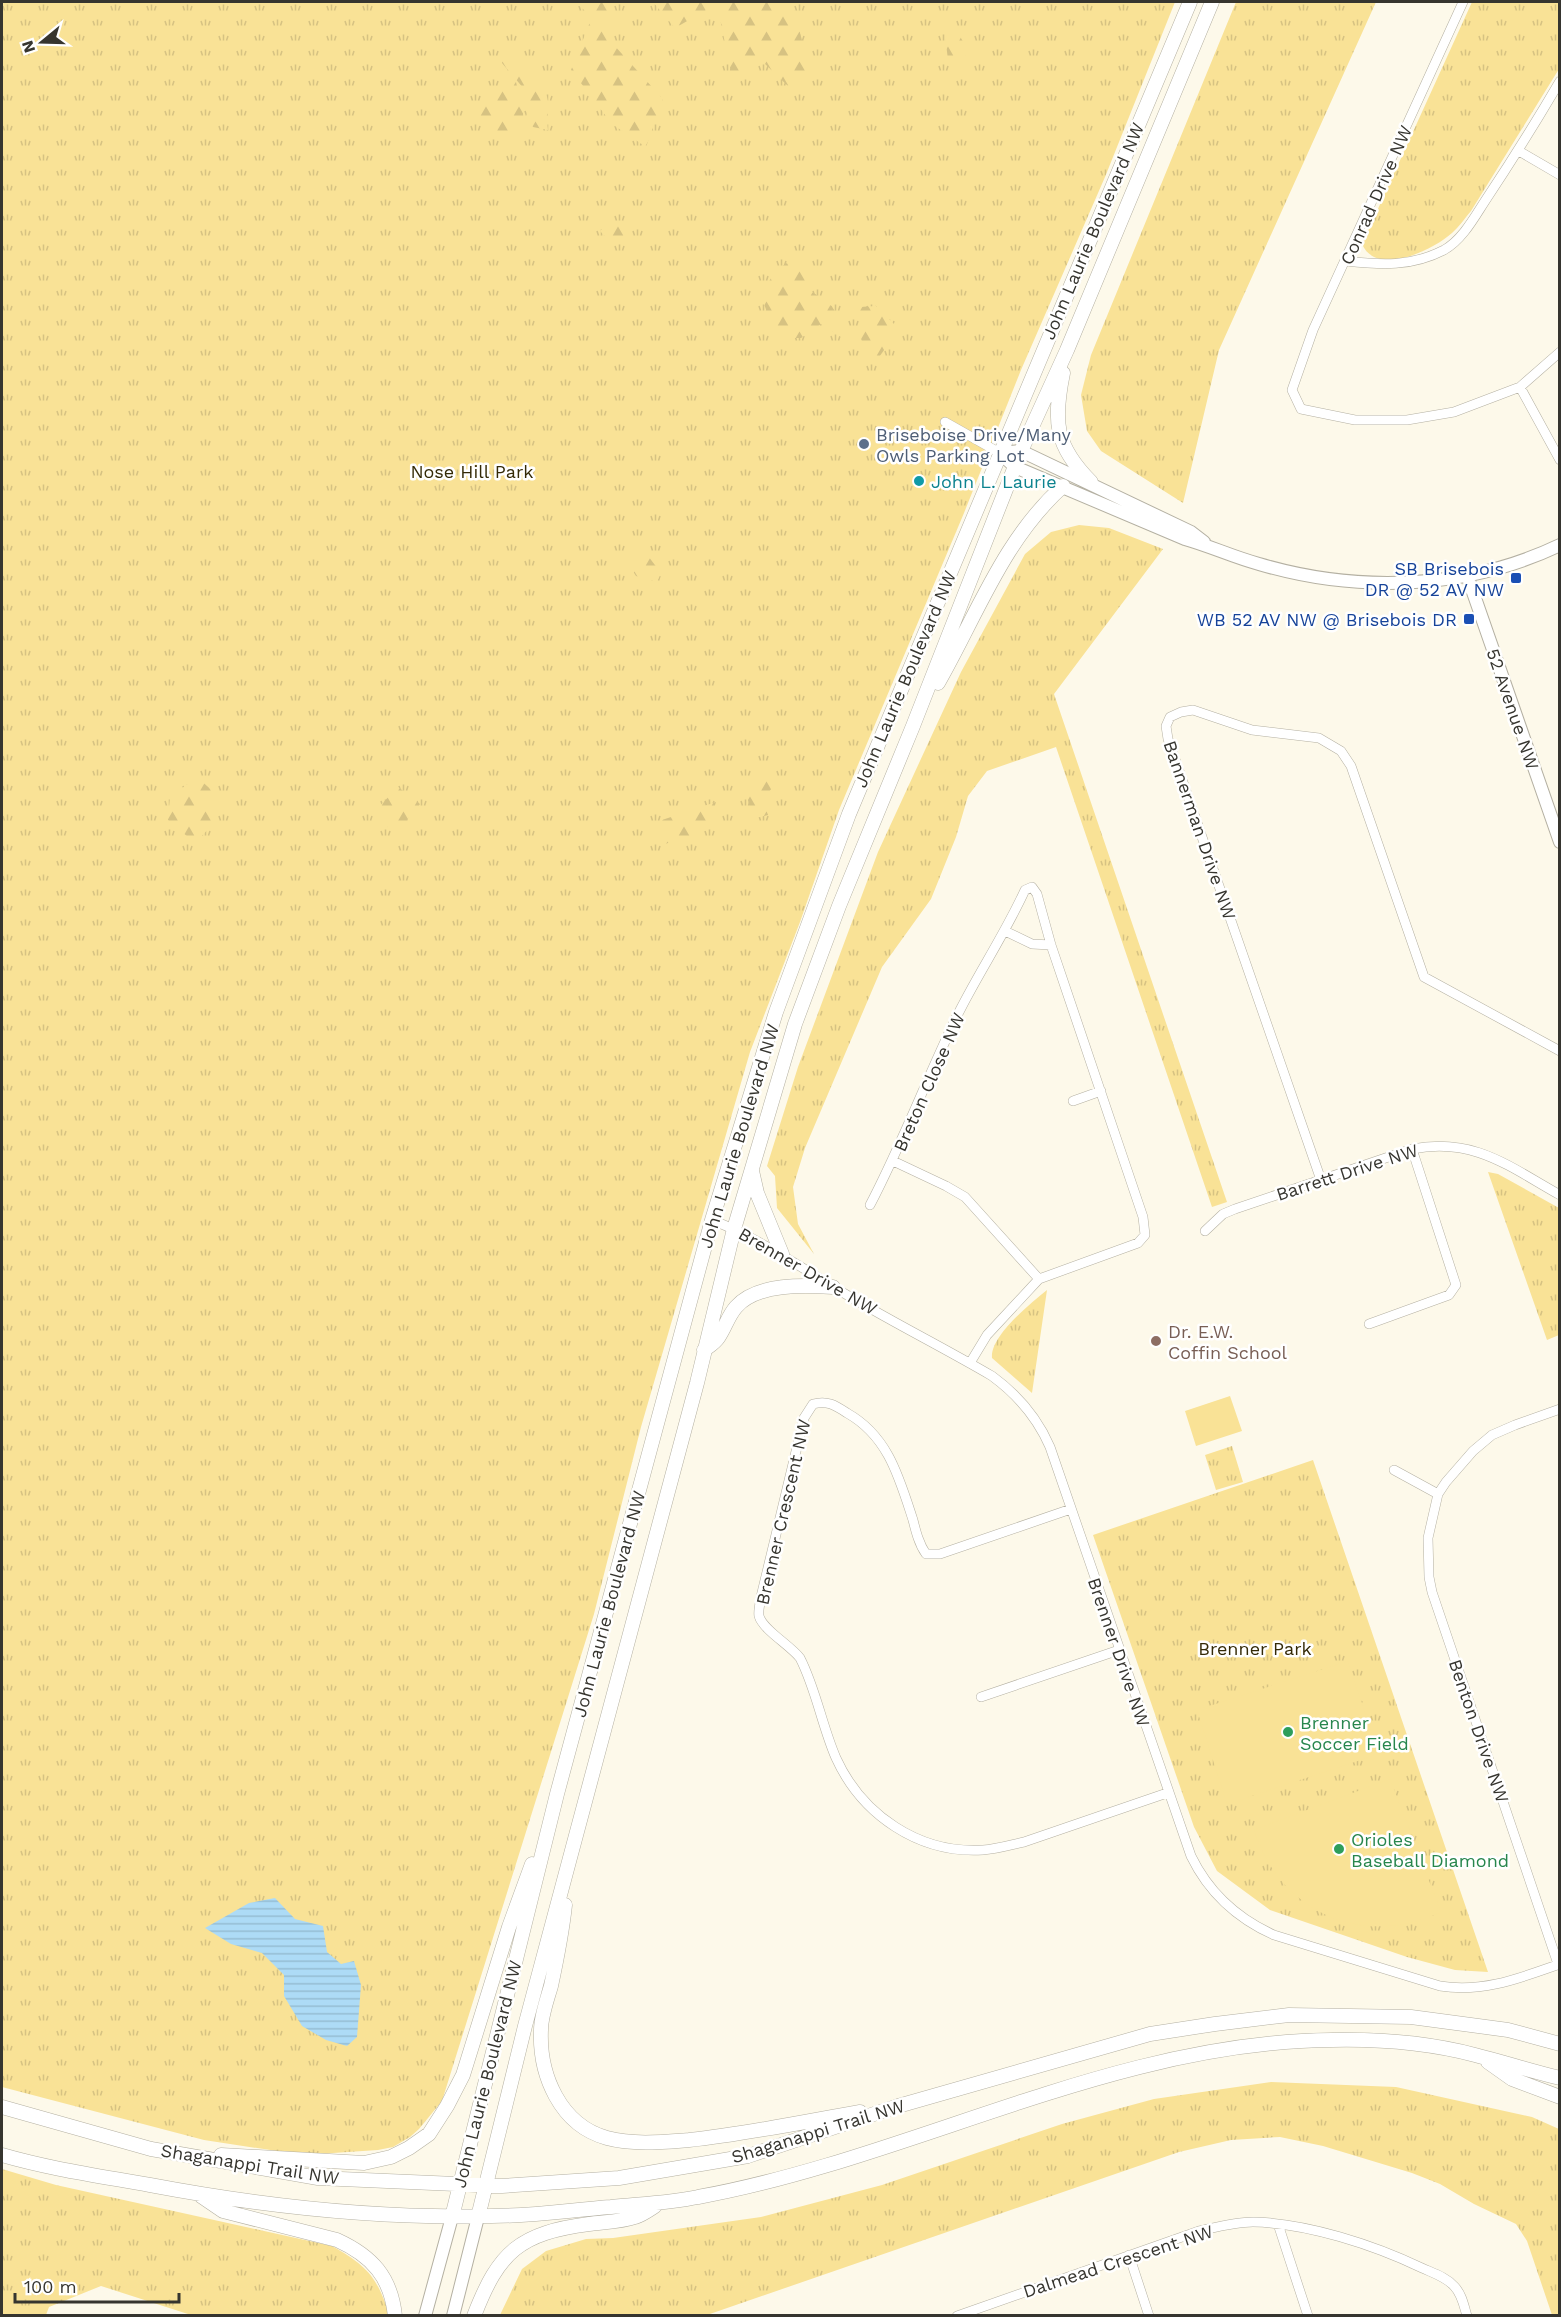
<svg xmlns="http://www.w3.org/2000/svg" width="1561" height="2317" viewBox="0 0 1561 2317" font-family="'Work Sans',sans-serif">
  <defs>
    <pattern id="grass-tufts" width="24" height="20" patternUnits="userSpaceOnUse" patternTransform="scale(1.5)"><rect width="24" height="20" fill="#f9e296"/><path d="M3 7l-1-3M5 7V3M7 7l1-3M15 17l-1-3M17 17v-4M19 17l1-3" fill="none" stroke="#d6c282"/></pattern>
    <pattern id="forest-firs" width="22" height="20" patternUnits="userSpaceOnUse" patternTransform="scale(1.5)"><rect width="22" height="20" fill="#f9e296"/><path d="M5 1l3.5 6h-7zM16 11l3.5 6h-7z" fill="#d6c282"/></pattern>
    <pattern id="water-rules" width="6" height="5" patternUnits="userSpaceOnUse" patternTransform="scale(1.5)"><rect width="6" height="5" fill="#addbf6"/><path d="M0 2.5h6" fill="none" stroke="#95bdd3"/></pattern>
  </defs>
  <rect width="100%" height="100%" fill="#fdf9ea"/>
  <path fill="url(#grass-tufts)" d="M 2,2 L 1175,2 L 1105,177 L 1021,370 L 964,513 L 839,810 L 800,922 L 750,1052 L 641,1427 L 594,1614 L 442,2101 L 419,2129 L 410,2137 L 393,2147 L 378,2150 L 303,2155 L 204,2140 L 2,2087 Z
    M 1236,2 L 1376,2 L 1219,350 L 1183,503 L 1101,451 L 1087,431 L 1081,395 L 1091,355 Z
    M 1472,2 L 1559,2 L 1559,69 L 1471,211 C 1465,218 1459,227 1452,233 C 1432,251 1376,277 1362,244 Z
    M 1079,525 L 1109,528 L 1163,549 L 1054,694 L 1227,1202 L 1212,1207 L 1056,747 L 987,771 L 968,796 L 956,837 L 931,899 L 882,967 L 805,1148 L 793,1187 L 798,1224 L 814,1254 L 777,1208 L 775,1176 L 767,1166 L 798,1067 L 878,852 L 961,672 L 1025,554 L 1051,532 Z
    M 1488,1172 L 1498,1174 L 1559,1208 L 1559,1335 L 1547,1340 Z
    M 1047,1290 L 1032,1393 L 992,1358 C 990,1336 1030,1304 1047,1290 Z
    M 1232,1446 L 1243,1482 L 1216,1490 L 1205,1455 Z
    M 1313,1460 L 1488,1972 L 1455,1970 L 1407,1957 L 1270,1910 L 1217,1871 L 1194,1827 L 1093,1535 Z
    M 1271,2082 L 1396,2087 L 1532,2117 L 1559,2129 L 1559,2315 L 1552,2315 L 1527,2241 L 1516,2224 L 1474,2204 L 1440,2184 L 1412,2173 L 1323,2146 L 1280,2137 L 1231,2140 L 1179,2152 L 707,2315 L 500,2315 L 522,2269 L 546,2251 L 586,2239 L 613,2238 L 761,2217 L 882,2185 L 1062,2124 L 1154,2099 Z
    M 2,2169 L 56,2185 L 332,2246 C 366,2265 378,2277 389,2315 L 191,2315 L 101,2286 L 49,2307 L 46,2315 L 2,2315 Z"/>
  <path fill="url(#forest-firs)" d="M 575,2 L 607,2 L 613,44 L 663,99 L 646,147 L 612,124 L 571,70 L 592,17 Z
    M 653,2 L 792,2 L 812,79 L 789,87 L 763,62 L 734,87 L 717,4 L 675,28 Z
    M 955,27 L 968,51 L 963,62 L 948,60 L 945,35 Z
    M 504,54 C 516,64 541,82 547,97 C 550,108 546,119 548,130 L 533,127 L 526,118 L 530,96 L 502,63 Z
    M 516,82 C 520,102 533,129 510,139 L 477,124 L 475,115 L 492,95 L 493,89 Z
    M 610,222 L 632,228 L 632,242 L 610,242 L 600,231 Z
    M 793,259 L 806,269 L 810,291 C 834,305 838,309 841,337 L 821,324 L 801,338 L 784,338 L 767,312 L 761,296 L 775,271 Z
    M 876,306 L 899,329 L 877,360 C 856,342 860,333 860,307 Z
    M 645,552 L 661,573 L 657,582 L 636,576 L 627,562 Z
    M 768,773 L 776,783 L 764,798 L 768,815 L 752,819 L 745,786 Z
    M 197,777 L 217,795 L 215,822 L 195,843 L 168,820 L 170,797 Z
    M 398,787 L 420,804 L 395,834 L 373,813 Z
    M 716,802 L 707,830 L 662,845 L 662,820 Z"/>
  <path fill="#f9e296" d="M 1230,1396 L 1242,1431 L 1196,1446 L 1185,1411 Z
    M 1348,1661 L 1379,1754 L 1227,1804 L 1197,1710 Z
    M 1390,1779 L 1441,1912 C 1362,1949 1280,1912 1254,1830 Z"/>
  <path fill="url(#water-rules)" d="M 275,1898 L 295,1919 L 323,1926 L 327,1952 L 341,1964 L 354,1961 L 361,1985 L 357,2037 L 347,2046 L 326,2040 L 302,2026 L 284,1996 L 284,1975 L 262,1953 L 231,1944 L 205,1928 L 249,1903 Z"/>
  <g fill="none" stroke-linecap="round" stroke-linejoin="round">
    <defs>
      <path id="street" d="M 1463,2 L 1313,330 L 1292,390 L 1301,409 L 1355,420 L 1407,420 L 1454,412 L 1520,387 L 1560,352
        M 1519,151 L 1560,175
        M 1346,261 C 1381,265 1411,267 1444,250 C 1462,240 1474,218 1485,201 C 1511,162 1536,122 1560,81
        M 1520,387 L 1560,460
        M 945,422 L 1000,453
        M 1005,931 L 1032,944 L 1051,945
        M 1073,1101 L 1101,1091
        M 893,1161 L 946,1186 L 965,1197 L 1039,1279
        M 1321,1180 L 1168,739 L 1166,726 L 1170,717 L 1181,712 L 1193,710 L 1252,730 L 1319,738 L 1341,751 L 1351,766 L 1424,977 L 1560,1051
        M 870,1205 C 902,1144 926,1080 956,1018 C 977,975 1005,934 1025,890 L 1032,887 L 1037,894 L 1051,945 L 1143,1217 L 1145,1235 L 1138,1243 L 1039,1279 L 987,1335 L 970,1363
        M 712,1220 C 755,1237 793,1262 832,1286 C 884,1318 939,1345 992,1376 C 1018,1395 1037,1417 1050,1447 L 1191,1856 C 1209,1893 1236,1918 1274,1935 L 1440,1986 C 1483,1993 1520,1978 1560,1964
        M 1205,1231 L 1223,1214 L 1235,1209 L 1412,1149 C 1474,1137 1508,1166 1560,1195
        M 1369,1324 L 1449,1295 L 1456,1285 L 1412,1149
        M 1394,1470 L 1438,1494
        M 1071,1509 L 940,1554 L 926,1554 C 919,1544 916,1532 913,1520 C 899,1477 888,1436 847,1413 C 835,1405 827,1400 813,1404 L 804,1418 L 760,1601 C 760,1606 758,1611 759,1616 C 763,1630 790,1645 800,1658 C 816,1689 822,1726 836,1758 C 862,1815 919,1854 983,1850 C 997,1849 1010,1845 1024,1842 L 1167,1793
        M 981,1697 L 1119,1650
        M 1558,1964 L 1432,1592 L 1429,1577 L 1428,1538 L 1438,1494 L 1446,1482 L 1473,1451 L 1492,1435 L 1515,1425 L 1560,1409
        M 1278,2224 L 1308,2316
        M 1129,2255 L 1149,2316
        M 957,2316 L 1199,2231 C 1217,2227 1235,2222 1253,2222 C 1307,2223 1374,2245 1422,2268 C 1433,2273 1446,2277 1454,2286 C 1462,2294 1464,2306 1467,2316"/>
      <path id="secondary" d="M 1000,453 L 1015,467 L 1185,539 C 1210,546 1233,557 1259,564 C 1357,593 1466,590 1560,545
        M 1000,453 L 1021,451 L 1191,532 L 1204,542
        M 1467,575 L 1560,842
        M 425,2316 L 452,2217
        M 453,2316 L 478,2217"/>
      <path id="primary" d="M 1063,373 C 1053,422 1055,446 1091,482
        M 938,683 C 977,615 1003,540 1063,486
        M 752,1171 L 757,1193 L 782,1254
        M 704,1350 C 708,1347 715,1343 718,1338 C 725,1328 728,1316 736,1307 C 757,1283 805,1285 833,1287
        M 565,1905 C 562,1933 557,1958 551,1986 C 547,2000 541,2016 541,2030 C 539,2075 560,2125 607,2138 C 633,2145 663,2142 689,2140 C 746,2134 803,2122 860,2112
        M 1488,2062 L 1512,2079 L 1560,2097
        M 2,2107 L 151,2149 L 318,2178 L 502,2186 L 619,2178 L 748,2156 L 898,2106 L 1150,2034 L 1215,2024 L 1289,2015 L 1411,2017 L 1508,2030 L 1560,2044
        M 2,2155 C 50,2169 100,2176 150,2185 C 261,2206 379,2219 492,2216 C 532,2216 571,2210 611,2207 C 640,2204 669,2203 698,2197 C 912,2158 1111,2042 1332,2040 C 1379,2039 1429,2043 1475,2055 C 1503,2062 1531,2071 1560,2078
        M 221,2155 L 364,2163 L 391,2157 L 409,2148 L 429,2134 L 447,2106 L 463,2075 L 509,1927 L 532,1864
        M 201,2196 L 223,2211 L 337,2240 C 372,2256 391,2277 395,2316
        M 452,2217 L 557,1794 L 712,1220 L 776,1012 L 849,814 L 1190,2
        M 478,2217 L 525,2026 L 697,1383 L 734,1229 L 795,1024 L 839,906 L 913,726 L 1021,451 L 1067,350 L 1212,2
        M 474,2316 C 499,2251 520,2233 589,2224 C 603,2222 621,2222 635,2217 C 642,2215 649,2210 655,2206"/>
    </defs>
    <use href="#street" stroke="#b4b0a2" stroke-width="10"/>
    <use href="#secondary" stroke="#b4b0a2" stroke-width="14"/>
    <use href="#primary" stroke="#b4b0a2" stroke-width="15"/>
    <use href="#street" stroke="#fff" stroke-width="9"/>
    <use href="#secondary" stroke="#fff" stroke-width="12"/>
    <use href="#primary" stroke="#fff" stroke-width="14"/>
  </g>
  <circle fill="#5c6f8a" stroke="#fff" stroke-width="2" cx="864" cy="444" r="6"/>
  <circle fill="#0f9aa8" stroke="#fff" stroke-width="2" cx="919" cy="481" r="6"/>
  <g fill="#1a4fb4" stroke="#fff" stroke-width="2">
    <rect x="1510" y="572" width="12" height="12" rx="3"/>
    <rect x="1463" y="613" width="12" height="12" rx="3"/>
  </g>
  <circle fill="#8d6e63" stroke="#fff" stroke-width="2" cx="1156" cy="1341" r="6"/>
  <g fill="#2e9e5b" stroke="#fff" stroke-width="2">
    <circle cx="1288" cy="1732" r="6"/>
    <circle cx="1339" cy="1849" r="6"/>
  </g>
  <g text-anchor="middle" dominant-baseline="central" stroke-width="5" stroke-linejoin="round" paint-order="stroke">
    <g font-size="18" fill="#36352f" stroke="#fff">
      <text transform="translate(1376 195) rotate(-66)">Conrad Drive NW</text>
      <text transform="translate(1093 231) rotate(-67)">John Laurie Boulevard NW</text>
      <text transform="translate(905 679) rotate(-67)">John Laurie Boulevard NW</text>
      <text transform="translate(1513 709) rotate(71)">52 Avenue NW</text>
      <text transform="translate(1200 830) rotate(71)">Bannerman Drive NW</text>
      <text transform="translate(929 1082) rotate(-66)">Breton Close NW</text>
      <text transform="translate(739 1136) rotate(-73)">John Laurie Boulevard NW</text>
      <text transform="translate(1347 1172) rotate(-18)">Barrett Drive NW</text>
      <text transform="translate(808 1271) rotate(30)">Brenner Drive NW</text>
      <text transform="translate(783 1512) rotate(-77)">Brenner Crescent NW</text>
      <text transform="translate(609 1604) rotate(-75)">John Laurie Boulevard NW</text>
      <text transform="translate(1119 1652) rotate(71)">Brenner Drive NW</text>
      <text transform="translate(1479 1731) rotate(71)">Benton Drive NW</text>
      <text transform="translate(487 2074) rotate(-76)">John Laurie Boulevard NW</text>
      <text transform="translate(818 2131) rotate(-17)">Shaganappi Trail NW</text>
      <text transform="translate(250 2164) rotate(9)">Shaganappi Trail NW</text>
      <text transform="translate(1118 2261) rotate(-18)">Dalmead Crescent NW</text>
    </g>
    <g font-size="18" fill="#4e5e75" stroke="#fff" text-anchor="start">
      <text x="876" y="434">Briseboise Drive/Many<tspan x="876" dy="21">Owls Parking Lot</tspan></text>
    </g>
    <g font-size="18" fill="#342a06" stroke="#fff">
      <text x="472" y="471">Nose Hill Park</text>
      <text x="1255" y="1648">Brenner Park</text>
    </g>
    <g font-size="18" fill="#0d838f" stroke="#fff" text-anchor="start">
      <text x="931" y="481">John L. Laurie</text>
    </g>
    <g font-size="18" fill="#164399" stroke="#fff" text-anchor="end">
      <text x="1504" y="568">SB Brisebois<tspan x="1504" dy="21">DR @ 52 AV NW</tspan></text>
      <text x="1457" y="619">WB 52 AV NW @ Brisebois DR</text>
    </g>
    <g font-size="18" fill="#785e54" stroke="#fff" text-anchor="start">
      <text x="1168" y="1331">Dr. E.W.<tspan x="1168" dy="21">Coffin School</tspan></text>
    </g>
    <g font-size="18" fill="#27864d" stroke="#fff" text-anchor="start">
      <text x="1300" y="1722">Brenner<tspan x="1300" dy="21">Soccer Field</tspan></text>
      <text x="1351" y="1839">Orioles<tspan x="1351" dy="21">Baseball Diamond</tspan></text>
    </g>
  </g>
  <rect width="1561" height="2317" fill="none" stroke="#36352f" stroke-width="6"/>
  <g transform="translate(42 42) rotate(251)" stroke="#ffffff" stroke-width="4.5" paint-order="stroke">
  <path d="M0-4.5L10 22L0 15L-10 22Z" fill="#36352f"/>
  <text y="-9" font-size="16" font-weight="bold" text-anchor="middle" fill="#36352f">N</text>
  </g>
  <path d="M15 2293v9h164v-9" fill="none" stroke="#36352f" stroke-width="3"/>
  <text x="24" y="2293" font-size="18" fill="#36352f" stroke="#ffffff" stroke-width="4.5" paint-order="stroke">100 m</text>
</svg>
